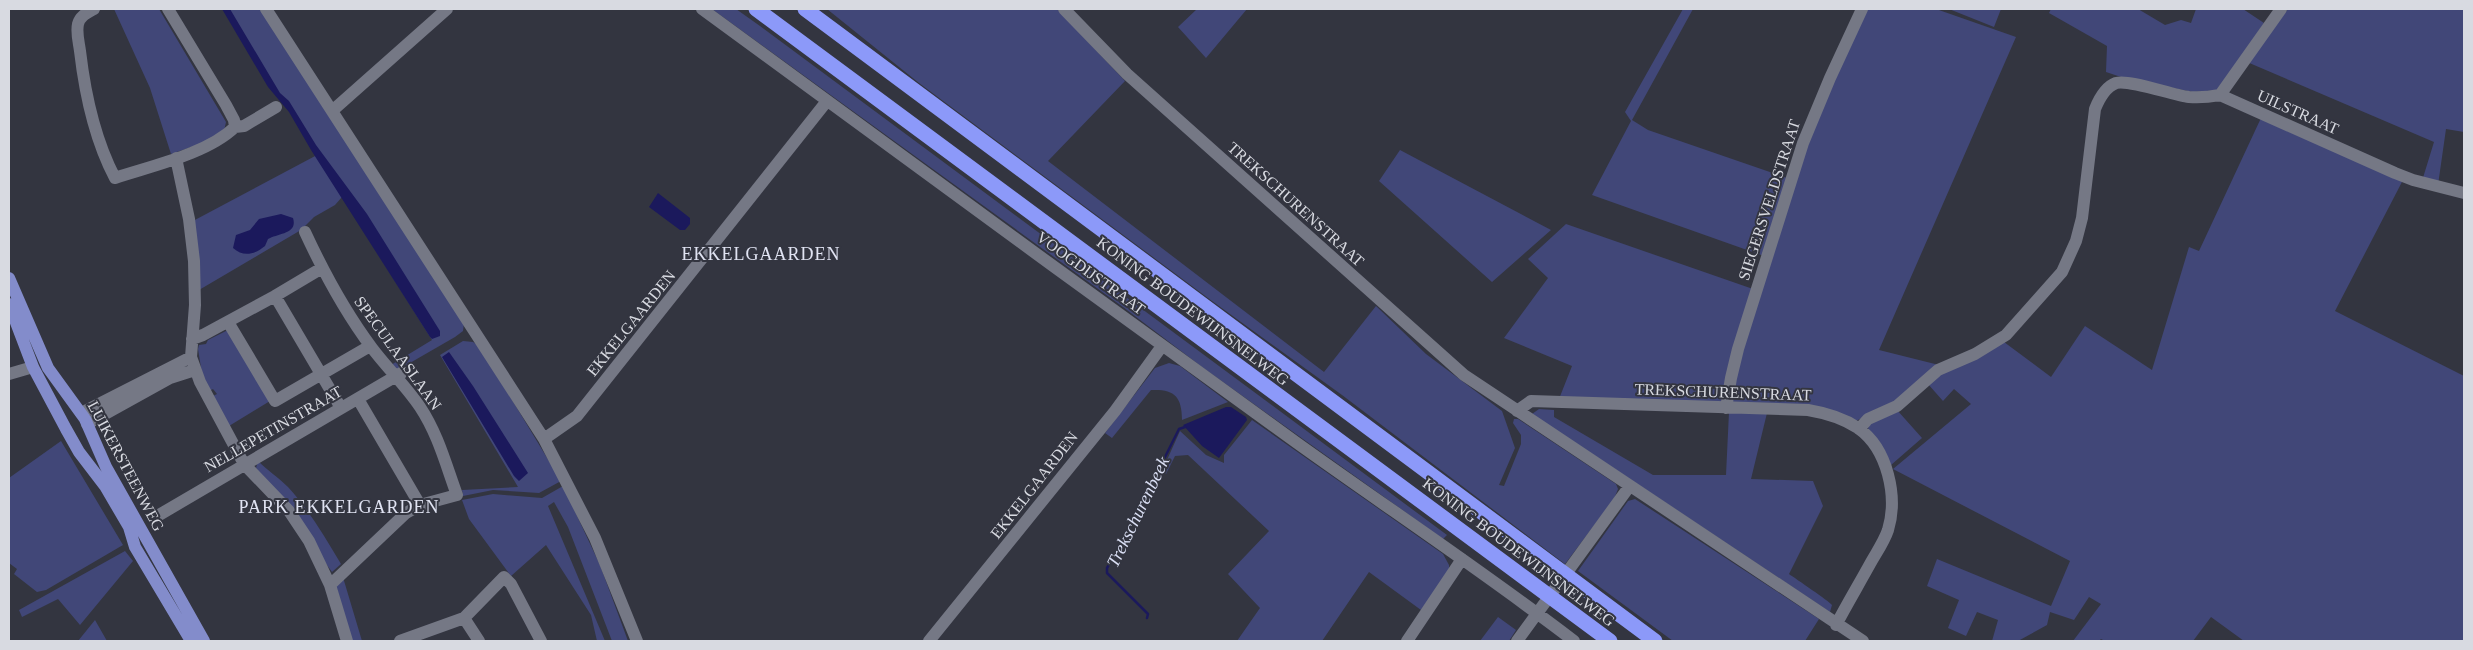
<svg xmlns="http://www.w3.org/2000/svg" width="2473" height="650" viewBox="0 0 2473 650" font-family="'Times New Roman',serif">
  <rect width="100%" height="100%" fill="#333540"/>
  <path fill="#414778" d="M 114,9 L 159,9 L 226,122 L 224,131 L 200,144 L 171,154 L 150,88 Z
    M 224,9 L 260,9 L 464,323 L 463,331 L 455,337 L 396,371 L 391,365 L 432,340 L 342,197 L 335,205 L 314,217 L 301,230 L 199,290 L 193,221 L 317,155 Z
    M 712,9 L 736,9 L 760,26 L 1447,535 L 1443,539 L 1202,367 L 1123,307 Z
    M 827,9 L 1057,9 L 1125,81 L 1048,161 L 1324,372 L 1376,306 L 1426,354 L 1502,411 L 1515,448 L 1499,485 L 1504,486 L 1521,444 L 1521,435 L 1513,423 L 1514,419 L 1518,419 L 1616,484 L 1618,489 L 1614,499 L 1565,564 L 1342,395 L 1212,301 L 919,83 Z
    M 1197,9 L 1247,9 L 1206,58 L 1178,27 Z
    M 1683,9 L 1693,9 L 1632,120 L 1648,130 L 1790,179 L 1764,256 L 1592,195 L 1631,121 L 1625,112 Z
    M 1866,9 L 1936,9 L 2016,37 L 1879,350 L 1939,365 L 1903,397 L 1854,422 L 1736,404 L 1731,400 L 1742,351 L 1808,138 Z
    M 1949,9 L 2001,9 L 1994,27 Z
    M 2051,9 L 2138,9 L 2165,25 L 2181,20 L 2191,23 L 2196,9 L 2243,9 L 2264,23 L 2219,90 L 2193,92 L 2127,79 L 2106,72 L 2107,46 L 2049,13 Z
    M 2288,9 L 2464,9 L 2464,132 L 2446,129 L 2438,185 L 2422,181 L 2434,142 L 2247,62 Z
    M 2261,118 L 2403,180 L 2335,311 L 2464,376 L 2464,641 L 2244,641 L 2211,617 L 2193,641 L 2105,641 L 2101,639 L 2099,641 L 2073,641 L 2101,604 L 2089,597 L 2074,620 L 2050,612 L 2047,625 L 2018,641 L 1992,641 L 1998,620 L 1977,612 L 1966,636 L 1948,628 L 1959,600 L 1927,586 L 1937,559 L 2051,606 L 2070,561 L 1893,469 L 1971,404 L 1954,389 L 1943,401 L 1928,384 L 1943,372 L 2004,342 L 2051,377 L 2085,326 L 2152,370 L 2189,247 L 2199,251 Z
    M 1400,150 L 1551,230 L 1492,282 L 1379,181 Z
    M 1566,224 L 1753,289 L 1721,402 L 1559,399 L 1572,366 L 1504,338 L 1548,278 L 1528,259 Z
    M 228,330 L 270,401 L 229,426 L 213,396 L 217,394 L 213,389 L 209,391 L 203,380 L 198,349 L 199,345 L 206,344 L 208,340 Z
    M 463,341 L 473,342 L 480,347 L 561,481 L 539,493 L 493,490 L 463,496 L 462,490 L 518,487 L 440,355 Z
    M 1169,363 L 1180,366 L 1228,402 L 1182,420 C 1182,396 1174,389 1151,390 L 1112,438 L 1105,433 L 1155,368 Z
    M 1539,409 L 1554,410 L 1554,417 L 1653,475 L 1726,475 L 1729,412 L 1767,413 L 1751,479 L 1813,481 L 1823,506 L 1789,574 C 1796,579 1829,601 1832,605 L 1830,612 L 1532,414 Z
    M 1897,410 L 1922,438 L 1891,465 L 1870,437 L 1868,428 L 1871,423 Z
    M 1252,420 L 1443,554 L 1449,565 L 1449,572 L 1421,610 L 1369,572 L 1322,641 L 1237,641 L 1260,608 L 1228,574 L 1269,531 L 1188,455 L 1175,456 L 1166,474 L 1162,471 L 1180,431 L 1206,455 L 1224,463 L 1224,455 Z
    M 61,441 L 123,545 L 46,590 L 37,592 L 14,574 L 17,569 L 9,563 L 9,478 Z
    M 258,461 C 267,470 278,477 288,487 C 309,510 325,537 341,564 L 332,572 L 256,468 Z
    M 563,486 L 600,565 L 628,641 L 612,641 L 568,527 L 554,502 L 548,506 L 605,641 L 597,641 L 591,615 L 546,545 L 511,576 L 469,519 L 462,500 L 493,494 L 542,498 Z
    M 1635,499 L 1819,619 L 1805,641 L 1673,641 L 1578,571 L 1628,501 Z
    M 125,551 L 133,561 L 80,625 L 58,599 L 22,617 L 19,610 Z
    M 342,574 L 362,641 L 352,641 L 335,582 Z
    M 1498,617 L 1516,630 L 1509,641 L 1480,641 Z
    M 95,620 L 107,641 L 78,641 Z"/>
  <path fill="#1b195c" d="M 222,9 L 230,9 L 280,93 L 289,101 L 316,145 L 367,214 L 440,331 L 440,336 L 432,339 L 430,337 L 311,150 L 289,112 L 268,87 Z
    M 658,193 L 690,218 L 690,224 L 685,230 L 680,230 L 649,207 Z
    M 281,214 L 293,218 C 298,234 278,233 268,239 L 265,246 C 254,255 243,257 233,248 L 236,235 L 250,230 L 259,219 Z
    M 449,352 L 473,386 L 528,473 L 519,481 L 514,476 L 442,357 Z
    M 1226,407 L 1231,407 L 1246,417 L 1247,420 L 1219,458 L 1202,446 L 1183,425 Z"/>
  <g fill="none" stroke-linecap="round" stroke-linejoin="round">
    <path stroke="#1b195c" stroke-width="2.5" d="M 1147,618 L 1148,614 L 1107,573 L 1107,568 L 1123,541 L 1179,429 L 1185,427"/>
    <path stroke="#757885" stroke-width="12" d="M 94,9 C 87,13 80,16 78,24 C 76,33 79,43 80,51 C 85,94 95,140 115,178 C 151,166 207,154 235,127 L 244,126 L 276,107
      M 168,9 L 226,105 L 234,120 L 235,127
      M 266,9 L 544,439 L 595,538 L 637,641
      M 702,9 C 900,155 1098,299 1297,443 C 1389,509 1484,572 1574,641
      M 1064,9 L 1127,74 L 1464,375 L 1863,641
      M 2220,95 L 2395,173 L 2413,180 L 2464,193
      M 2220,95 L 2281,9
      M 332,111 L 447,9
      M 176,158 L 189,219 L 194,261 L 195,305 L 191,357 L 200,382 L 244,464 L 289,511 L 309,541 L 330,585 L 347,641
      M 305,232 C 324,273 345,312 372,348 C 387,368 406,386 420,407 C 438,434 446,465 457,495 L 420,505 L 406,513 L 330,585
      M 275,296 L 322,268
      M 228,322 L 275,401 L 370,346
      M 192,339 L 203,335 L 275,296 L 341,408
      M 9,374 L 33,367
      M 358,399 L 420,505
      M 1726,408 L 1731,378 L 1738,349 L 1803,143 L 1830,78 L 1862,9
      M 1517,411 L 1531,401 L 1808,410 C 1826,413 1843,418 1858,428 C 1888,449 1898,497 1888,530 C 1884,542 1876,553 1870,564 C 1859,584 1847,604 1836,625
      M 81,413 L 191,357
      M 87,424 L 170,378 L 195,370
      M 1859,429 L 1868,419 L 1897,406 L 1938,370 L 1975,354 L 2006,335 L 2062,272 L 2076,241 L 2082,218 L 2095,109 C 2099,99 2105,87 2116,83 C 2129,79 2172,95 2189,97 C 2200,98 2209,97 2220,95
      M 544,439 L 577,416 L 827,101
      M 159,515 L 403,372
      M 464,618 L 479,641
      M 400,641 L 464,618 L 504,577 L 511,584 L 541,641
      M 929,641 L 1115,411 L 1162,346
      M 1407,641 L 1462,559
      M 1517,641 L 1629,487"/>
    <path stroke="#838ccb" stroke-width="12" d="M 9,278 L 48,368 L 85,419 L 106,467 L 204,641
      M 9,304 L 33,367 L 66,429 L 79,452 L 105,486 L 129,527 L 135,547 L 191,641"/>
    <path stroke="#8c99f9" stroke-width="15" d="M 756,9 L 1610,641
      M 805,9 L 1655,641"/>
  </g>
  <g text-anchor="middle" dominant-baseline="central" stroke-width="4" stroke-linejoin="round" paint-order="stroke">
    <g font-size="16" fill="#d8dae1" stroke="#333540">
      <text transform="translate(2298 112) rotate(24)">UILSTRAAT</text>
      <text transform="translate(1769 200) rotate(-72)">SIEGERSVELDSTRAAT</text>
      <text transform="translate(1296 204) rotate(42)">TREKSCHURENSTRAAT</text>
      <text transform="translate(1091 273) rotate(36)">VOOGDIJSTRAAT</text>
      <text transform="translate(1193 311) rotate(37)">KONING BOUDEWIJNSNELWEG</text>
      <text transform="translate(631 323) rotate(-51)">EKKELGAARDEN</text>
      <text transform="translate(398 353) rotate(54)">SPECULAASLAAN</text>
      <text transform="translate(1723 392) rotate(2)">TREKSCHURENSTRAAT</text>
      <text transform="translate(273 429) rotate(-30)">NELLEPETINSTRAAT</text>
      <text transform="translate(126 466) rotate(62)">LUIKERSTEENWEG</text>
      <text transform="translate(1034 485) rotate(-52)">EKKELGAARDEN</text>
      <text transform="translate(1519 552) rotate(37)">KONING BOUDEWIJNSNELWEG</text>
    </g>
    <g font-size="18" letter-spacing="1" fill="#e0e3f2" stroke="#333540">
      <text x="761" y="254">EKKELGAARDEN</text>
      <text x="339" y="507">PARK EKKELGARDEN</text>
    </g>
    <g font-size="18" font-style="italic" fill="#dadff4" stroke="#333540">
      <text transform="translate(1138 512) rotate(-64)">Trekschurenbeek</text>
    </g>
  </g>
  <rect width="2473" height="650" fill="none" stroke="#d8dae1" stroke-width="20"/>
</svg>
